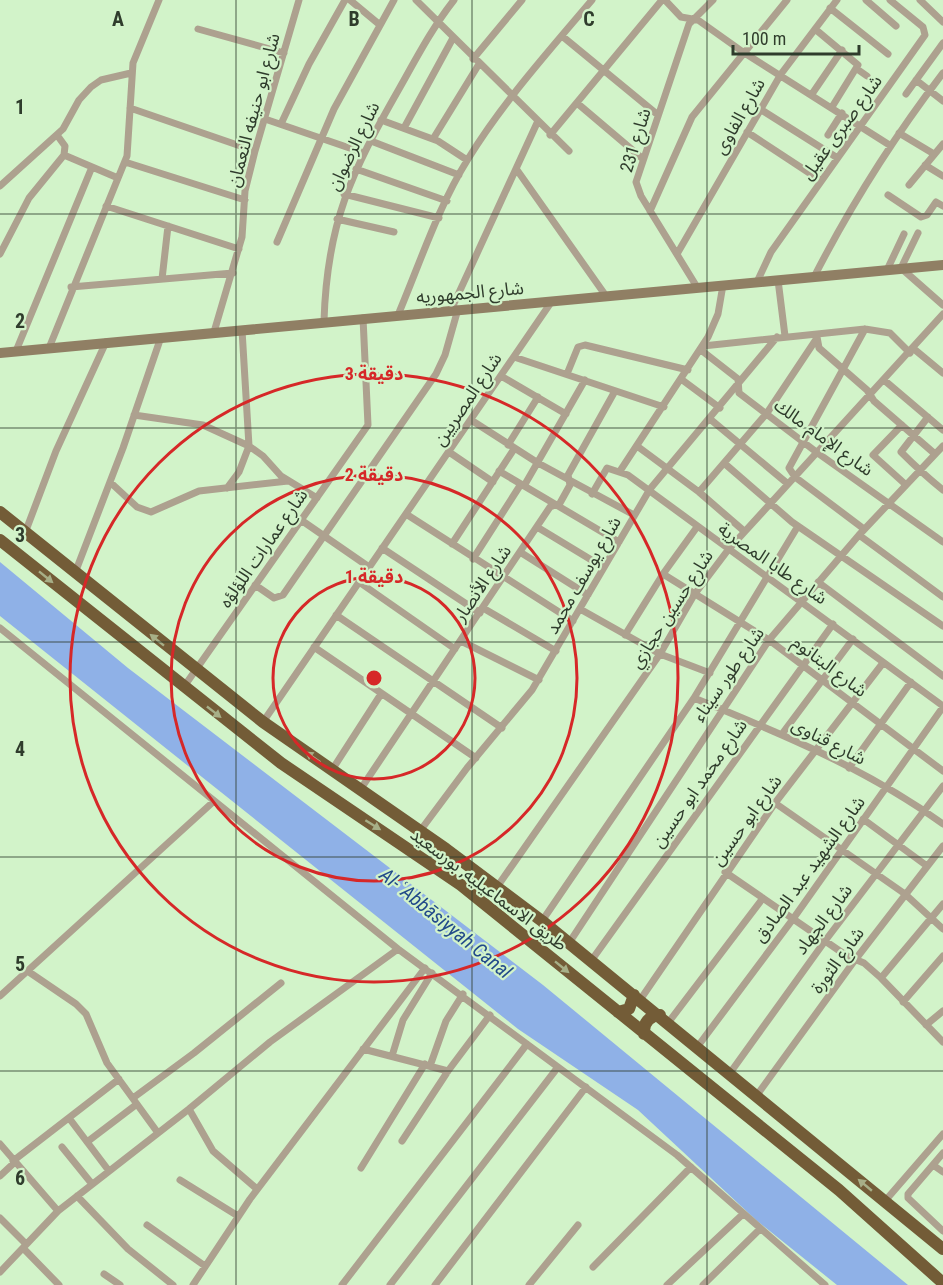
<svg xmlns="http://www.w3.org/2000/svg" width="943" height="1285" viewBox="0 0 943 1285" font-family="'Roboto Condensed','Noto Sans Arabic',sans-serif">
  <rect width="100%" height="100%" fill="#d2f3c9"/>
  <path fill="#8fb1e7" d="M 0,562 L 128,668 L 543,985 L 908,1285 L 837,1285 L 756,1220 L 638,1110 L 518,1029 L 0,616 Z"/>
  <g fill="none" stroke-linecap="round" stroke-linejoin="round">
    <path stroke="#ada18f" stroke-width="7" d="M 350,0 L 380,25
      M 416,0 L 569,151
      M 665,0 L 681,17 L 698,20 L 743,52 L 891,146
      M 866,0 L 896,26
      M 920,0 L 943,22
      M 830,8 L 888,54
      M 198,29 L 284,53
      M 815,29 L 858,65 L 832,107
      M 562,36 L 658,115
      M 473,59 L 522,0
      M 857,69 L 867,76
      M 916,80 L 943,101
      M 812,94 L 842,50
      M 906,94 L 943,43
      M 577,103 L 643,159
      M 130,108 L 255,151
      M 760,109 L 836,157
      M 265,119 L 364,153
      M 381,120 L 438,141 L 467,160
      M 281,124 L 309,64 L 345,0
      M 404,128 L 453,38
      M 747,132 L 820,180
      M 899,133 L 934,154
      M 550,135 L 662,0
      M 828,135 L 842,113
      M 433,139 L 479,64
      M 371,141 L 459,175
      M 64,155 L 118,178
      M 125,162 L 245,200
      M 925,165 L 943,176
      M 356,169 L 447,201
      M 517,170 L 606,296
      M 909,185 L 943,144
      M 0,186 L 63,129 L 79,100 L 91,87 L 101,80 L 131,73
      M 344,194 L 439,218
      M 888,195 L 921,217 L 927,215 L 936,202 L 943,206
      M 106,206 L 239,249
      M 650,211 L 692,117 L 787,0
      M 337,219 L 394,232
      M 918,233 L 901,268 L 943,305
      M 277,242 L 334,109 L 394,0
      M 0,254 L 29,198 L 64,155 L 65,146 L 57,135
      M 677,254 L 781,74 L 837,0
      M 887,270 L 904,234
      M 814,277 C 851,205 894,137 943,73
      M 162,279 L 168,226
      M 778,280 L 785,336
      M 757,282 L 771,252 L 925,35 L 923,27 L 890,0
      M 71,287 L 233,273
      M 697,287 L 641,196 L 636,182 L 689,24 L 713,0
      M 451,310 L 537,123
      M 398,315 C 420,263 438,207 468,159 C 503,102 549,51 592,0
      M 324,321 C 327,223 351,173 399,89 C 416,59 432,28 454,0
      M 214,332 L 242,237 L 245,191 L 255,151 L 299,0
      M 817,337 L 819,348 L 867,390 L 874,401 L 935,454
      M 703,346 L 865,329 L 890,333 L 910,353
      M 49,348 L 127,156 L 133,63 L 159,0
      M 914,349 L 943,373
      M 701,350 L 738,379 L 739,393 L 819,454 L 943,542
      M 16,351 L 92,167
      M 514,357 L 664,407
      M 567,374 L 578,347 L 585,345 L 688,370
      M 501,376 L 566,414
      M 681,379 L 720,408
      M 884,380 L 943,430
      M 134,415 L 203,425 L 249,446 L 263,456 L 281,476 L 317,498
      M 928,417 L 901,452 C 914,465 928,478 943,490
      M 710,419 L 788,484
      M 471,420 L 538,463 L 634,515
      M 902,425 L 873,455 L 905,484
      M 508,445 L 538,397
      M 637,446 L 699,492 L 744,531
      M 449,452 L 493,482
      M 724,463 L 792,522 L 943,626
      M 499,471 L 619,542
      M 620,471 L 708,337 L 718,314 L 723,285
      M 110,482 L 137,507 L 151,512 L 199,491 L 288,481
      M 524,486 L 585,380
      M 227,488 L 239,472 L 249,446 L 242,330
      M 699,492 L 767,413 L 817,338
      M 592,494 L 607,468 L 628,475 L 943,706
      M 406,514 L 573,621
      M 301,520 L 369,567
      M 537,527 L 603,567
      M 864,529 L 795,477 L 789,468 L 865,329
      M 25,533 L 56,451 L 106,342
      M 859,535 L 943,597
      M 452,544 L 514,449
      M 382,548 L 480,613
      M 520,552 L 588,595
      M 473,559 L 521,484
      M 75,573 L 123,448 L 161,337
      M 663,574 L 769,640 L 943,771
      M 359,582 L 455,649
      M 818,582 L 943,676
      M 255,585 L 274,598 L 283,595 L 436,374 L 445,355 L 458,309
      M 483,608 L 556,651
      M 580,609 L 660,654 L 710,673
      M 336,615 L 502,728
      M 0,628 L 398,949 L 677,1155 L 825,1285
      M 625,635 L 663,574 L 697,527
      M 461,641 L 539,680
      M 314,647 L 476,758
      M 183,688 L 368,425 L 363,318
      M 694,698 C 780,733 867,769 943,824
      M 263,722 L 552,301
      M 782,734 L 853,639
      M 849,768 L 911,682
      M 332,770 L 381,694
      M 360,790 L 550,507 L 560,503 L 570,485 L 568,475 L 615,391
      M 775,803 L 905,894 L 943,929
      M 863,819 L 927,866
      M 420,831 L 467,768 L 532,690 L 650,489 L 777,337
      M 725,872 L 847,956 L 864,963 L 881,978 L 943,1042
      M 497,887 L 660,654 L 694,595 L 728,550 L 943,314
      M 542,921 L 694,698 L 798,526
      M 569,943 L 769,640 L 859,535 L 943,446
      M 591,961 L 833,624
      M 29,972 L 76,1004 L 86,1014 L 107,1063 L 158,1133
      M 881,978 L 943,904
      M 0,996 L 213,802
      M 640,1000 L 775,803 L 883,663
      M 903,1002 L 943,956
      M 668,1023 L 763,898
      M 926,1025 L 943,1011
      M 698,1046 L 793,919 L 943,707
      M 363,1049 L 448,1071
      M 392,1056 L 403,1020 L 432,973
      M 430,1066 L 446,1021 L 463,994
      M 730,1073 L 825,941 L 943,786
      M 757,1095 L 855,960 L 943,846
      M 133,1098 L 194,1053 L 281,983
      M 189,1109 L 213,1151 L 257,1189
      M 69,1118 L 109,1171
      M 402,1141 L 448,1071 L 490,1015
      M 87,1142 L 137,1104
      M 0,1144 L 58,1211
      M 62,1147 L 92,1184
      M 943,1153 L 908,1194 L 908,1198 L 943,1231
      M 13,1161 L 119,1079
      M 933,1165 L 943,1172
      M 361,1168 L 425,1064
      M 0,1176 L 15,1162
      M 180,1180 L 238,1216
      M 77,1196 L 128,1249 L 173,1285
      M 885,1201 L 943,1134
      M 0,1218 L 26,1244
      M 147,1225 L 205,1266
      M 23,1248 L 59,1285
      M 593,1267 L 691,1167
      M 0,1272 L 58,1211 L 189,1109 L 270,1042 L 398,949
      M 104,1274 L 120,1285
      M 193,1285 L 250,1199 L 425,968
      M 342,1285 L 527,1044
      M 390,1285 L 558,1067
      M 435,1285 L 586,1087
      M 529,1285 L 578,1225
      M 667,1285 L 743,1214
      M 703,1285 L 760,1229"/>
    <path stroke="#907f64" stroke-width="10" d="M 0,353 L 943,265"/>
    <path stroke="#735c37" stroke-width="12" d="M 0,512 L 263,722 L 446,849 L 542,921 L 943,1249
      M 0,540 L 281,763 L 461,885 L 839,1190 L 943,1283
      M 618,1012 L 629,1009 L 634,995
      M 644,1034 C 643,1023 649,1016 660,1015"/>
  </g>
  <defs><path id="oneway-solid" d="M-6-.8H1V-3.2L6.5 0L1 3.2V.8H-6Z" transform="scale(1.5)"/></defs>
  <g fill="#a7af87">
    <use href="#oneway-solid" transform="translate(46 577) rotate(39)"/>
    <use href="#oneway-solid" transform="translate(157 640) rotate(-141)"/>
    <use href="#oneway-solid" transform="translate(214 712) rotate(38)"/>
    <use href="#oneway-solid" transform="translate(313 757) rotate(-145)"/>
    <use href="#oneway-solid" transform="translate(373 825) rotate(32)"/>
    <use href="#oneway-solid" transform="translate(562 967) rotate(39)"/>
    <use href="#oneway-solid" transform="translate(865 1185) rotate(-140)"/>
  </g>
  <path fill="none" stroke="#2f3c2c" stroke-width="1.5" stroke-opacity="0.55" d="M 236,0 L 236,1285M 472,0 L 472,1285M 707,0 L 707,1285M 0,214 L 943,214M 0,428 L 943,428M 0,642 L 943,642M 0,857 L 943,857M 0,1071 L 943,1071"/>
  <g fill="none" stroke="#d62828" stroke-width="3">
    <circle cx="374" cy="678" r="101"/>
    <circle cx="374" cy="678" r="203"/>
    <circle cx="374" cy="678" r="304"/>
  </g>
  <g text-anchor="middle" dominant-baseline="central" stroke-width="4.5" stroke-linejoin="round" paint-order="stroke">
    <g font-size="18" fill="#2f3c2c" stroke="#d2f3c9">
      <text transform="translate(253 110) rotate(-75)">شارع ابو حنيفه النعمان</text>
      <text transform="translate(739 116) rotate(-60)">شارع الفاوى</text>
      <text transform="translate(841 127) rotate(-54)">شارع صبرى عقيل</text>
      <text transform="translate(635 140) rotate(-73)">شارع 231</text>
      <text transform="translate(353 146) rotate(-64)">شارع الرضوان</text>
      <text transform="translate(470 292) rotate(-5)">شارع الجمهوريه</text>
      <text transform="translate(467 399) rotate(-56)">شارع المصريين</text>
      <text transform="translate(824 437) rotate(36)">شارع الإمام مالك</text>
      <text transform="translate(263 548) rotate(-55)">شارع عمارات اللؤلؤه</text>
      <text transform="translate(773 563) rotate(35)">شارع طابا المصرية</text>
      <text transform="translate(583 575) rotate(-60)">شارع يوسف محمد</text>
      <text transform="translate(482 583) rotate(-56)">شارع الأنصار</text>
      <text transform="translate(671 609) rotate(-57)">شارع حسين حجازي</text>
      <text transform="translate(830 666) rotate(37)">شارع البتانوم</text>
      <text transform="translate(728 674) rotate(-55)">شارع طور سيناء</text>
      <text transform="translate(829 741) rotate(27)">شارع قناوى</text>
      <text transform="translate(699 783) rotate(-55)">شارع محمد ابو حسين</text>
      <text transform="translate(746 820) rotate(-54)">شارع ابو حسين</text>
      <text transform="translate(809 869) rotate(-54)">شارع الشهيد عبد الصادق</text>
      <text transform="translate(489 889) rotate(37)">طريق الاسماعيليه, بورسعيد</text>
      <text transform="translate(823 919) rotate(-53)">شارع الجهاد</text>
      <text transform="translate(837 960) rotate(-54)">شارع الثورة</text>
    </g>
    <g font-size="20" font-style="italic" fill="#224a8a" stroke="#d2f3c9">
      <text transform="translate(446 923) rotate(39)">Al-ʿAbbāsiyyah Canal</text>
    </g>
  </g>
  <g font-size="20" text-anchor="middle" font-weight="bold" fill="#2f3c2c" stroke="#d2f3c9" stroke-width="4.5" stroke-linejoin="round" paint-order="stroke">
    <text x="118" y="26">A</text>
    <text x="354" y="26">B</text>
    <text x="589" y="26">C</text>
    <text x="20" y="114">1</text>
    <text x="20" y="328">2</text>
    <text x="20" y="542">3</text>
    <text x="20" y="756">4</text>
    <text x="20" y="971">5</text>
    <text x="20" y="1185">6</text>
  </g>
  <circle cx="374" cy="678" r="9" fill="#d62828" stroke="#d2f3c9" stroke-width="3"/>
  <g font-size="18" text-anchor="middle" font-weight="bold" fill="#d62828" stroke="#d2f3c9" stroke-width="4.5" stroke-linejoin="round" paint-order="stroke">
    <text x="374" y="380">3 دقيقة</text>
    <text x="374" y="481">2 دقيقة</text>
    <text x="374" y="583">1 دقيقة</text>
  </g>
  <path d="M733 45v9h126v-9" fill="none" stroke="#2f3c2c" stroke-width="3"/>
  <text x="742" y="45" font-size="18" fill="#2f3c2c" stroke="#d2f3c9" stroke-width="4.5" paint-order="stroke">100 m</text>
</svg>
